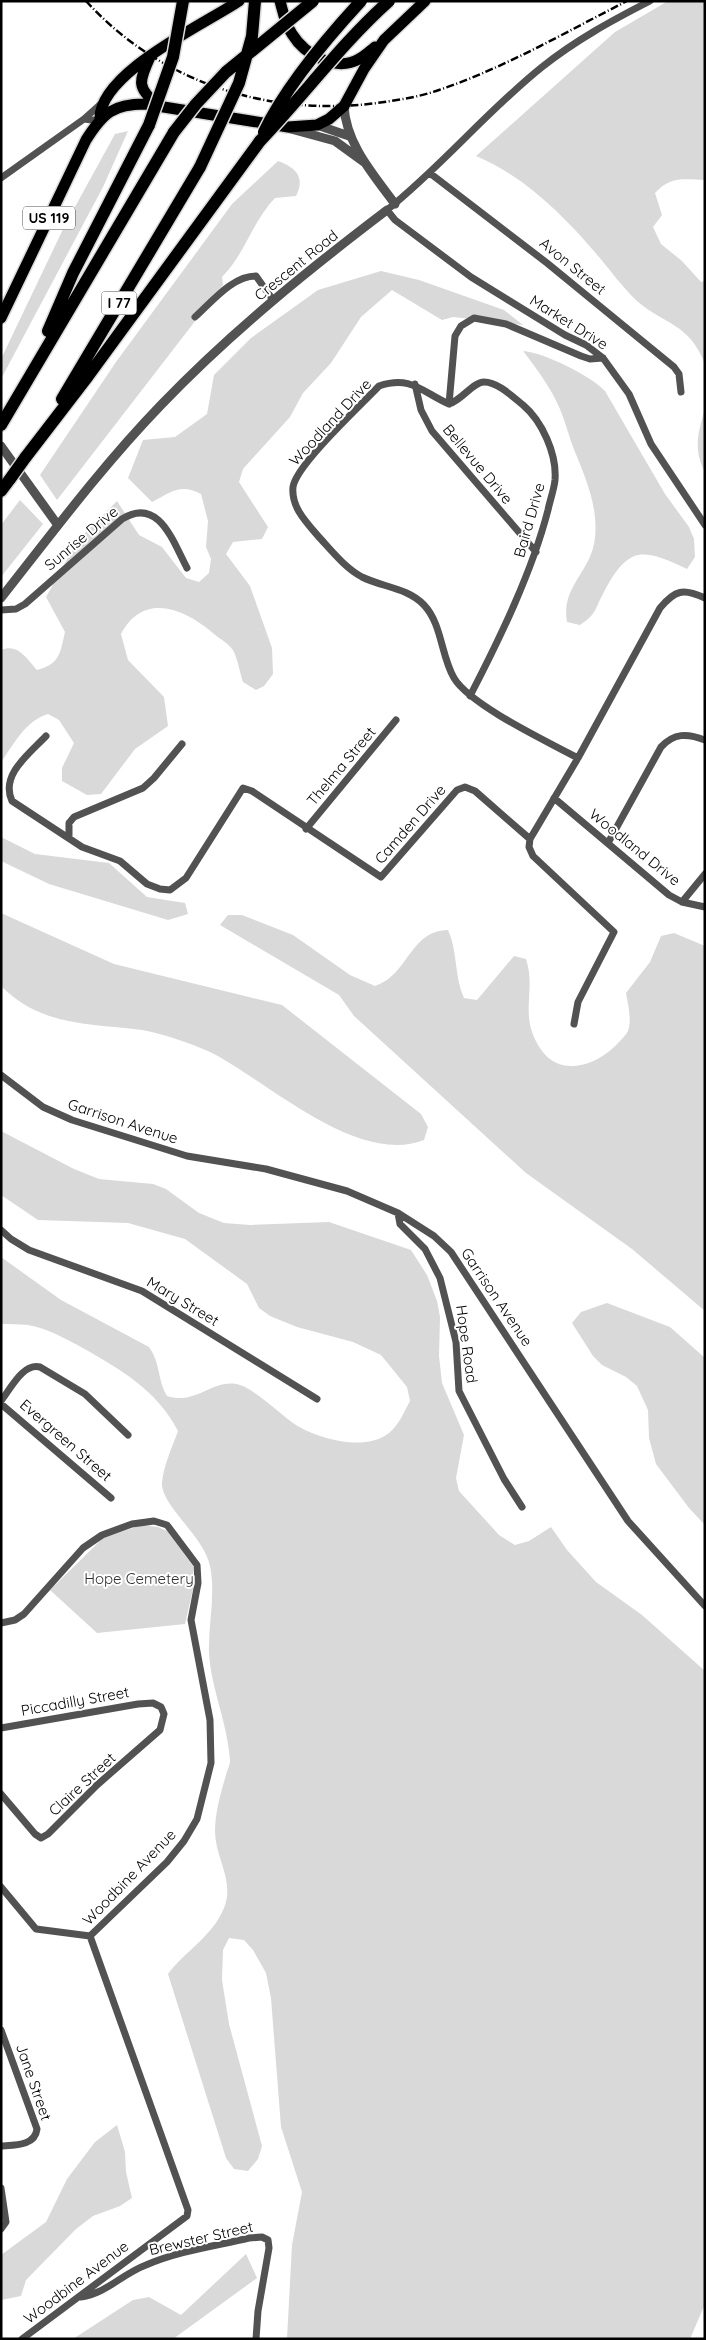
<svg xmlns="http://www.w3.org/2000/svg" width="706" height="2340" viewBox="0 0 706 2340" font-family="Quicksand,sans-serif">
  <rect width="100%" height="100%" fill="#fff"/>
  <path fill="#d9d9d9" d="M 668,1 L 705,1 L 705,180 C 684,179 670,176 655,193 L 662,215 L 653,227 L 661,244 L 682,261 L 701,282 L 705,281 L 705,364 C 689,323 665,325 637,301 C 623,288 611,271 599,257 C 565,217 526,177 476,156 L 615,32 Z
    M 128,131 L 103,187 L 1,379 L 1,359 L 65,225 L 115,134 Z
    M 278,161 C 295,167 306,177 296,196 L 275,198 C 252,222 245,254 222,277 L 223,285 L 57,500 L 40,475 L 116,362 L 232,204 Z
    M 381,271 L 419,280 L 504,310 L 523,325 L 453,317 L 442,320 L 392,290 L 361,317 L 331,363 L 303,393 L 290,417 L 243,469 L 239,482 L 268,527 L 262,539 L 233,542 L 226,554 L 250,586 L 272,648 L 273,674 L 264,686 L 256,690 L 243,682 C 240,673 238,661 234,652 C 231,645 220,639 214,634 C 185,609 144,591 121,634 L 128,660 L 164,697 L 168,726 L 135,749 L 101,794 L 87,795 L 62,781 L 62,768 L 74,743 L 59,720 L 48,714 C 25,721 15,743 1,762 L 1,650 C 18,643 27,659 37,670 C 60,664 60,653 65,632 L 46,597 L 78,540 L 117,501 L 139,535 L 162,547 L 186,578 L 199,582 L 209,573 L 211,559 L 206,547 L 208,521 L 201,494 C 181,483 171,492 152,502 L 128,478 L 143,440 L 175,437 L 207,414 L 214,375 L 251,338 L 318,290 Z
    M 523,351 C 543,352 591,376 605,391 L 665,494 L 689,527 L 694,539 L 695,557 L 687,569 C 644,549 629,544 604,592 C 595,608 597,614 580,625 L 567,622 C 561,588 588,574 594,544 C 600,512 587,481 575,452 C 569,438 566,423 560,409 C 551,388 537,369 523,351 Z
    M 705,409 L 705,472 C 693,450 698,432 705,409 Z
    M 20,500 L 43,524 L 1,577 L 1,525 Z
    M 1,837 L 35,854 L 109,863 L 147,897 L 185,903 L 188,914 L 168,920 L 49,884 L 1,861 Z
    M 1,913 L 114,964 L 282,1005 L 421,1114 L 428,1127 L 424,1140 C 358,1166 269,1083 214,1054 C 197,1045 160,1033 142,1030 C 89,1023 42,1027 1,986 Z
    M 228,915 L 242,915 L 293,935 L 350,975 L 375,986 C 409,975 409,931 448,930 C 458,952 454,976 464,998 L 477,1000 L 514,956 L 526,959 C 537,993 517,1016 542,1051 C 563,1079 600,1063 618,1043 C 622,1039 626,1035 628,1031 C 632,1019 628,1005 626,993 L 650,962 L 661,936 L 674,933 L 705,946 L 705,1311 L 632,1249 L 526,1173 L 354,1016 L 339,995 L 220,925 Z
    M 1,1131 L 74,1169 L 99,1179 L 153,1184 L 166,1189 L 199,1213 L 224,1223 L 250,1225 L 329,1222 L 411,1250 L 427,1275 L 437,1301 L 440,1317 L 439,1356 L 442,1383 L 464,1435 L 456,1478 L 459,1491 L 499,1535 L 515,1545 L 529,1541 L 551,1527 L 567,1550 L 596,1582 L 642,1615 L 705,1671 L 705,2304 L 690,2339 L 287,2339 L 292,2245 L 302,2192 L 281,2127 L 271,1998 L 266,1973 L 253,1950 L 244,1940 L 229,1938 L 223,1950 L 222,1980 L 229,2024 L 262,2146 L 258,2159 L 248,2171 L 234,2169 L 226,2158 L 168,1974 C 185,1951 212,1937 224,1908 C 235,1881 215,1858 215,1831 C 215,1813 221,1792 226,1775 C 227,1770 230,1765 230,1761 C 228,1724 211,1689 209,1653 C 208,1624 216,1595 210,1566 C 204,1536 160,1505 162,1482 C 164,1464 172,1448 178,1431 C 157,1390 120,1369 81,1347 C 64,1338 47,1328 28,1325 C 19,1324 10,1324 1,1324 L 1,1257 L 61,1300 L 149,1347 C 161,1364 157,1379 167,1396 C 196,1406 214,1377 240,1385 C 254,1389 281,1415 296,1425 C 318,1439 366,1452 389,1433 C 399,1425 404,1412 410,1401 L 407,1387 L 381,1355 L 353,1342 L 297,1327 L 270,1316 L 259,1308 L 247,1284 L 185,1239 L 128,1223 L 38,1220 L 1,1195 Z
    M 607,1303 L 670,1327 L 705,1358 L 705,1525 L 689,1508 L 656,1464 L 649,1438 L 648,1410 L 637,1386 L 626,1377 L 602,1365 L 593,1356 L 572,1323 L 581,1312 Z
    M 142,1525 L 158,1527 L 167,1531 L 193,1566 L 193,1589 L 185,1624 L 97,1633 L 50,1590 L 103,1538 Z
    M 117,2125 L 125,2152 L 126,2172 L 132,2198 L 120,2206 L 93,2216 L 76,2229 L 26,2280 L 21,2296 L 1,2300 L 1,2255 L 46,2222 L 67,2179 L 95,2142 Z
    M 246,2254 L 257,2278 L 173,2339 L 73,2339 L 133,2300 L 149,2297 L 181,2315 Z"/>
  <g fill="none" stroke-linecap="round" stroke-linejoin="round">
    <defs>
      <path id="primary" d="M 280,1 C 283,12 285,24 292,34 C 305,55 336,72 359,59 C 365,56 370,51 375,47
        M 150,57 C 139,81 136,88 158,105
        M 100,121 C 96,74 205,24 239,1
        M 1,318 L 86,140 C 103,113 113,104 145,104 L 288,127 L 317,125 L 329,119 L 344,106 L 364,69 L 384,40 L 425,1"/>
      <path id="motorway" d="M 48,331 L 73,273 L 149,125
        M 62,399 L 200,167
        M 1,425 L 174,132
        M 25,458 L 88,376 L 260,141
        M 1,491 L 10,479"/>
    </defs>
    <use href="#primary" stroke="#dbdbdb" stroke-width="14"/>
    <use href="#motorway" stroke="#dbdbdb" stroke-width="15"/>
    <path stroke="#525252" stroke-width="7" d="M 650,1 C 611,21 576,40 542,67 C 487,111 442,166 387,210 L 395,220 L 471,277 L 565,335 L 586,345 L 603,358 L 629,394 L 651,444 L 705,525
      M 84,119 L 103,102
      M 431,174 L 547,263 L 674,367 L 679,374 L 681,392
      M 1,178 L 84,119 L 100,121
      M 195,317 C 212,302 232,276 256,276 L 273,300
      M 415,384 L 421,410 L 432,431 L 536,552
      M 449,404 C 462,400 473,382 484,382 C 498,382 513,397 523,405 C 542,421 557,454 555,480 C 554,490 550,500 548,510 C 532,572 500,638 470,696
      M 1,610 L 16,609 L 25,604 L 122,519 C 159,496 173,542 187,568
      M 46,736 C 29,754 0,775 12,801 L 82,847 L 120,861 L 147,884 L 160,889 L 170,890 L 186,878 L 243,788 L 252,791 L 381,877 L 457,790 L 465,787 L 475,791 L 530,839
      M 578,758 C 548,742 470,705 454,678 C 441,656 442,624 424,605 C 408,588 382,587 362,577 C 345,568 331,550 318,536 C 306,522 291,507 293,487 C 296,465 361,405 379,386 C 411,375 422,392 449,404 L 455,336 L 461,326 L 474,318 L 506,324 L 581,356 L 590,359 L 603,358
      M 554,798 L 669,895 L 682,902 L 705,907
      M 306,829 L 396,720
      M 69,837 L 69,823 L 74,817 L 143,788 L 154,778 L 182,744
      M 608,843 L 661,747 C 674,733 687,733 705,740
      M 682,902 L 705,874
      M 574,1024 L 578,1002 L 614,932 L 533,856 L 529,847 L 530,839 L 578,758 L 660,608 C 675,590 683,588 705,598
      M 1,1075 L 43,1107 L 72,1120 L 187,1156 L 266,1169 L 347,1191 L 398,1213 L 434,1236 L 451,1252 L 628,1521 L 705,1606
      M 398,1213 L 400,1224 L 425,1249 L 440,1278 L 456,1342 L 459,1391 L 504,1479 L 522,1507
      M 1,1230 L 11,1239 L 29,1250 L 142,1291 L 317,1399
      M 1,1401 C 11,1388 23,1363 40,1367 L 85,1394 L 128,1435
      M 1,1404 L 111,1498
      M 1,1623 L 15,1620 L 24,1614 L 83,1548 L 102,1535 L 132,1524 L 154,1521 L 167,1525 L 197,1565 L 198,1583 L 191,1620 L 210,1720 L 211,1763 L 197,1819 L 184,1841 L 167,1862 L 90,1936
      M 1,1728 L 138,1704 L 153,1703 L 161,1707 L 164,1714 L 160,1730 L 97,1785 L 48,1834 L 41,1838 L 35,1834 L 1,1794
      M 1,1887 L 36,1929 L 90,1936
      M 1,2030 L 37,2129 C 35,2146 15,2145 1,2146
      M 1,2188 L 6,2222 L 1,2229
      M 81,2297 C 107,2293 122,2274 146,2265 C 178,2251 215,2246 249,2238 L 262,2237 L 268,2240 L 269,2248 L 258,2311 L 256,2339
      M 22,2339 L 187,2216 L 188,2210 L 90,1936"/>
    <path stroke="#525252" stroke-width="9" d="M 344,106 C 346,144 373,174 395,204
      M 317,125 L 349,136
      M 291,129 L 335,141 L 364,162
      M 1,446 L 57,524
      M 1,598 C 53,532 103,465 161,405 C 230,333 308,270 387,210"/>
    <use href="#primary" stroke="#000" stroke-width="11"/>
    <use href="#motorway" stroke="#000" stroke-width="12"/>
    <path stroke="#000" stroke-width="2.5" stroke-dasharray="8 2.5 1 2.5" stroke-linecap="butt" d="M 86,1 C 161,83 268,117 377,103 C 398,100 419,97 439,90 C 504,68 566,32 627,1"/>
    <defs>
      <path id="motorway-bridge" d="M 149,125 L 173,57 L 183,1
        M 174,132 L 196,104 L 226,72 L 313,1
        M 264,132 C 286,86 326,39 361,1
        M 260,141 C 304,95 341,44 389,1
        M 200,167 L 239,83 L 252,36 L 255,1
        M 10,479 L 25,458"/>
    </defs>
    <use href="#motorway-bridge" stroke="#dbdbdb" stroke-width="15" stroke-linecap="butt"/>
    <use href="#motorway-bridge" stroke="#000" stroke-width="12"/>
  </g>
  <g text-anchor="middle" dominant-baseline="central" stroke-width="4" stroke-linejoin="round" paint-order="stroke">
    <g fill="#fff" stroke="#4c4c4c" stroke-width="1">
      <rect x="23" y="206.5" width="52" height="23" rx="4"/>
      <rect x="101.5" y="291.5" width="35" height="23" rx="4"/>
    </g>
    <g font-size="14" font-weight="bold" fill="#000">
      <text x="49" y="218">US 119</text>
      <text x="119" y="303">I 77</text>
    </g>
    <g font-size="15" fill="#000" stroke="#fff">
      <text transform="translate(296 265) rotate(-39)">Crescent Road</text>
      <text transform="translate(573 266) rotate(39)">Avon Street</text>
      <text transform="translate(569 322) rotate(32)">Market Drive</text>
      <text transform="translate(330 422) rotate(-47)">Woodland Drive</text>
      <text transform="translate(478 464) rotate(50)">Bellevue Drive</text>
      <text transform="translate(529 520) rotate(-74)">Baird Drive</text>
      <text transform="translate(81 538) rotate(-40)">Sunrise Drive</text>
      <text transform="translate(341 766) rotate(-50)">Thelma Street</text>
      <text transform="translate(410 824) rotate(-49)">Camden Drive</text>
      <text transform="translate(635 847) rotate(39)">Woodland Drive</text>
      <text transform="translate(123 1121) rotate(18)">Garrison Avenue</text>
      <text transform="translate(497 1297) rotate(56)">Garrison Avenue</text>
      <text transform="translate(183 1301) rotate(31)">Mary Street</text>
      <text transform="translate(467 1344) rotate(82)">Hope Road</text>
      <text transform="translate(66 1440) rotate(41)">Evergreen Street</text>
      <text transform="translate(75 1701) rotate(-10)">Piccadilly Street</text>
      <text transform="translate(82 1784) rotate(-43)">Claire Street</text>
      <text transform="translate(129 1877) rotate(-46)">Woodbine Avenue</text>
      <text transform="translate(34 2082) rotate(71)">Jane Street</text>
      <text transform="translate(201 2238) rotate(-13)">Brewster Street</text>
      <text transform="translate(76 2282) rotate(-37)">Woodbine Avenue</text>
    </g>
    <g font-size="15" fill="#303030" stroke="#fff">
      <text x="139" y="1578">Hope Cemetery</text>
    </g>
  </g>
  <rect width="706" height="2340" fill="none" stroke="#000000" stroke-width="5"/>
</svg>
